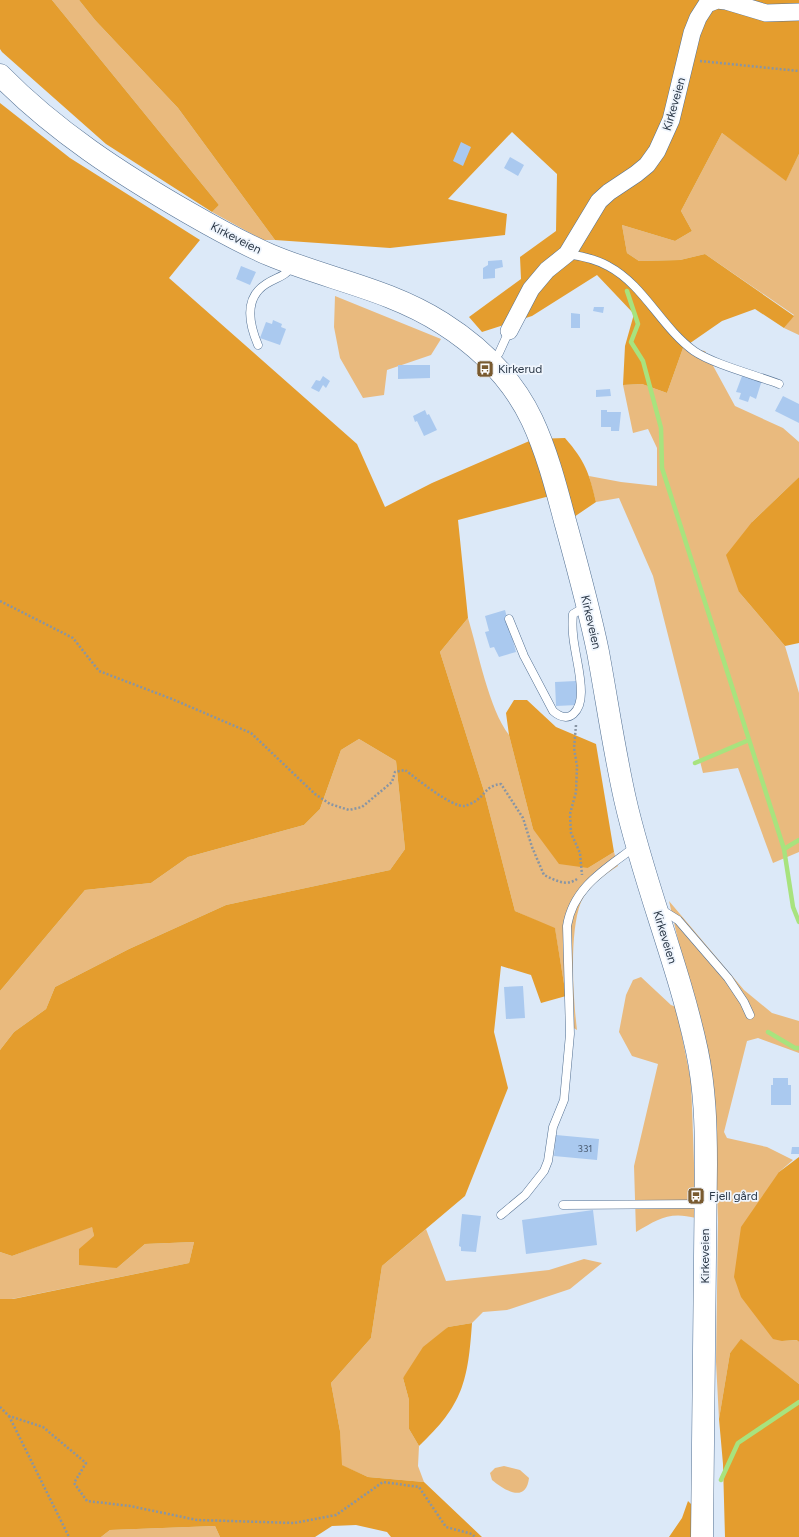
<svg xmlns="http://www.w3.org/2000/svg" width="799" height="1537" viewBox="0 0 799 1537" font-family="Figtree,sans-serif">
  <rect width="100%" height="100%" fill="#dce9f8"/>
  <path fill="#e9ba7e" d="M 52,0 L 79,0 L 95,20 L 178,108 L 275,240 L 263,240 L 212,212 L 219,205 Z
    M 722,133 L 786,180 L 799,154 L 799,335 L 784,328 L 794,315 L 705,254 L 680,260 L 639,261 L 627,253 L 622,225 L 675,241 L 692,231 L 681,211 Z
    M 335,296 L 441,339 L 431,355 L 387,370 L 384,395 L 363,398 L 340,358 L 334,327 Z
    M 683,348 L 705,351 L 735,406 L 783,428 L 799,442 L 799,477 L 752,522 L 739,592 L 785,646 L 799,693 L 799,852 L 773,863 L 738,768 L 703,773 L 653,576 L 619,498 L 596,502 L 589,476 L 621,482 L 657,486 L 657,448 L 648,429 L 633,433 L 623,385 L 642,384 L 667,393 Z
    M 468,618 C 478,651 489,709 509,735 L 533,829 L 588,868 L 614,852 L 618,866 C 604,875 588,887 581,902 C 569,932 573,997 577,1030 L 567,1024 L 566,996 L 555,929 L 515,911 L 484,791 L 440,652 Z
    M 359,739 L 396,761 L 405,849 L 390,870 L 226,905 L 129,949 L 55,987 L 46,1009 L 14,1032 L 0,1050 L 0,991 L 85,890 L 151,883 L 188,857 L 304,825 L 320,809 L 341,750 Z
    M 669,901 L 744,990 L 772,1013 L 799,1021 L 799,1053 L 758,1038 L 747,1041 L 724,1132 L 727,1138 L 767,1147 L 793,1160 L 779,1172 L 782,1341 L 798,1340 L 799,1342 L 799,1384 L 741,1340 L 730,1353 L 719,1419 L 716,1362 L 718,1222 L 714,1096 Z
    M 641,977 L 671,1005 L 676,1007 L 691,1081 L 696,1218 C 669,1211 658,1219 636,1232 L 634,1166 L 658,1064 L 632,1056 L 619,1032 L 626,995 L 633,980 Z
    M 92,1226 L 94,1236 L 117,1268 L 145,1244 L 194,1242 L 189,1263 L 12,1299 L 0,1299 L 0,1252 L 12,1256 Z
    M 426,1229 L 446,1281 L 549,1270 L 584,1259 L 602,1263 L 570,1289 L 507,1310 L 483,1312 L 472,1323 L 448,1327 L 403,1378 L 409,1400 L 409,1429 L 419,1446 L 418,1466 L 424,1482 L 368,1477 L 341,1465 L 340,1431 L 331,1383 L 371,1338 L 382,1266 Z
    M 504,1466 L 520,1470 L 529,1478 C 526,1504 504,1490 492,1480 L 490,1473 L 495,1468 Z
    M 215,1526 L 220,1537 L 101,1537 L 110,1530 Z"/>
  <path fill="#e49d2e" d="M 0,0 L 52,0 L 219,205 L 212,212 L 106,144 L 2,52 L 0,49 Z
    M 79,0 L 799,0 L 799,154 L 786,181 L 722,133 L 681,211 L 692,231 L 675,241 L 622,225 L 627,253 L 639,261 L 680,260 L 705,254 L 794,316 L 784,328 L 755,309 L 722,321 L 683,348 L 667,393 L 642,384 L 623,385 L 625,346 L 634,314 L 597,275 L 532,316 L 482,332 L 469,317 L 521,279 L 520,257 L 556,231 L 557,174 L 512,132 L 448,199 L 507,214 L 505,235 L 390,248 L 275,240 L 178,108 L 95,20 Z
    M 0,103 L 70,158 L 200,240 L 169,278 L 357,444 L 385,507 L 432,483 L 534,439 L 565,438 C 585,461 589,472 596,502 L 574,517 L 565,492 L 458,520 L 468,618 L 440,652 L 484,791 L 515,911 L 555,928 L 566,996 L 541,1003 L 531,975 L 501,966 L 494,1032 L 508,1088 L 465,1196 L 382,1266 L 371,1338 L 331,1383 L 340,1431 L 342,1465 L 368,1477 L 424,1482 L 482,1537 L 391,1537 L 387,1532 L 356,1525 L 332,1526 L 315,1537 L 220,1537 L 215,1526 L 110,1530 L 101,1537 L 0,1537 L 0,1299 L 13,1299 L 189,1263 L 194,1242 L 145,1244 L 117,1268 L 79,1265 L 79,1249 L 94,1236 L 92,1227 L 12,1256 L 0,1252 L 0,1050 L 14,1032 L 46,1009 L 55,987 L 129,949 L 226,905 L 390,870 L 405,849 L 396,761 L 359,739 L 341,750 L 320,809 L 304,825 L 188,857 L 151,883 L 85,890 L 0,991 Z
    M 799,477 L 799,643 L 785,646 L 739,592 L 726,555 L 752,522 Z
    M 514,700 L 527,700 L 556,727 L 596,744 L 614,852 L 588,868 L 559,864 L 533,829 L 509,735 L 506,713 Z
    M 799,1157 L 799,1342 L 797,1340 L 782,1341 L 773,1339 L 741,1297 L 734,1277 L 741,1227 L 779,1172 Z
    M 472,1323 C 468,1381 463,1405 419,1446 L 409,1429 L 409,1400 L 403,1378 L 423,1347 L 448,1327 Z
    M 741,1339 L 799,1384 L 799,1537 L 725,1537 L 723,1464 L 719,1419 L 730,1353 Z
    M 688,1501 L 692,1505 L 693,1537 L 669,1537 L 682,1518 Z"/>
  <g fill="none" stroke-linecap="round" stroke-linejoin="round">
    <path stroke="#a8e37e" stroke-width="4.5" d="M 627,291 L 638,324 L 631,342 L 643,361 L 661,428 L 662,468 L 784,849 L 793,907 L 799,922
      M 695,763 L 749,740
      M 784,849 L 799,840
      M 768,1032 L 795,1048 L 799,1048
      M 721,1480 L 738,1443 L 799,1402"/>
  </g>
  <path fill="#aac9ef" d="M 461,142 L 471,147 L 463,166 L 453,161 Z
    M 510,157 L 524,165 L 518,176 L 504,168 Z
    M 502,260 L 503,267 L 495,269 L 495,278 L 483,279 L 483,268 L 488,265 L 488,261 Z
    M 241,266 L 256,272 L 250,285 L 236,279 Z
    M 594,307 L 604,307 L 603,313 L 593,311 Z
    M 571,313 L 580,314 L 580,328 L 571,328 Z
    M 273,320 L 282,324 L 281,327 L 286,329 L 280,345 L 260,338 L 266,322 L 272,324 Z
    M 398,365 L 430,365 L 430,378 L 398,379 Z
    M 748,374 L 762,380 L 756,399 L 750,396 L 748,402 L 739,399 L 741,393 L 736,392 L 742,376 L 747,378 Z
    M 323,376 L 330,381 L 326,388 L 323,385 L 319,392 L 311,388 L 316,380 L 320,381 Z
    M 610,389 L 611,396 L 596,397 L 596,390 Z
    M 783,396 L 799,404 L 799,423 L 775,411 Z
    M 425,410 L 427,415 L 429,414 L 437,430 L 424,436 L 417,421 L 415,422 L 413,416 Z
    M 601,410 L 607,410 L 607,412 L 621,412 L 619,431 L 611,431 L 611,427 L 601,427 Z
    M 505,610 L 516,652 L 499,657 L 494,647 L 490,648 L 485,632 L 489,631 L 485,616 Z
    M 576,681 L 577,705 L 556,706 L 555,682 Z
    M 523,986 L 525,1018 L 506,1019 L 504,987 Z
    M 773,1078 L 788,1078 L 788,1085 L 791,1085 L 791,1105 L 771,1105 L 771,1085 L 773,1085 Z
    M 556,1135 L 599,1139 L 597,1160 L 554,1156 Z
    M 792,1147 L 799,1147 L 799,1154 L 791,1154 Z
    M 593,1210 L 597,1245 L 526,1254 L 522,1220 Z
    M 462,1214 L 481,1216 L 476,1252 L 461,1251 L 461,1247 L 459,1246 Z"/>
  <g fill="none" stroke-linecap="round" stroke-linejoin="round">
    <defs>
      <path id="lane" d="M 567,254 C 581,256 596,259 608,266 C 644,285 661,327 694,351 C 713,364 755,375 779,384
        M 258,345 C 249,324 244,298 266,284 C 279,276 283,278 294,265
        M 492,362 L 499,353 L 509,331
        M 509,619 L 524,656 L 553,711 C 570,726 581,710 581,692 C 581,666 570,642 573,614 L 578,611 L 588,609
        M 662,910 L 678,920 L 728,978 L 744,1002 L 750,1015
        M 563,1205 L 704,1204
        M 501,1215 L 525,1195 L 544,1171 L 548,1161 L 553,1127 L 564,1100 L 570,1034 L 567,926 C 573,888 604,870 632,849 L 637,847"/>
      <path id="street" d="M 717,0 L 726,1 L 766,13 L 799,12
        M 509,331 L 531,289 L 547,270 L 567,254 L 599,201 L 609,192 L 636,174 L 647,165 L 657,151 L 671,120 L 692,33 L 698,18 L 707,4 L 717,0"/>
      <path id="secondary" d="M 0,75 C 55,131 121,174 189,213 C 215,228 242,243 270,255 C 327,279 389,289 442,323 C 480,347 513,380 532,420 C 547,452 556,487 565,521 C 577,565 589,608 598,652 C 607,701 614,750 625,799 C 644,884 679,966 697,1051 C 705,1089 706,1126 706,1164 L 702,1537"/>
    </defs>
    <use href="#lane" stroke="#547193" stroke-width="9"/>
    <use href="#street" stroke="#547193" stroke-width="18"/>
    <use href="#secondary" stroke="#547193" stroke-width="23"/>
    <path stroke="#8895a4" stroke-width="2.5" stroke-dasharray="2 2" stroke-linecap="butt" d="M 700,61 L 799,71
      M 0,601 L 73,638 L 99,671 L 172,699 L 251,733 L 315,794 L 330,804 L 349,810 L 362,807 L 392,782 L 395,772 L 405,770 C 416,778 452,808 465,806 C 468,805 472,803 474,802 C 486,795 485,786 501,784 L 523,818 L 532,847 L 544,875 C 555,880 566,887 577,879
      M 576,725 L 574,748 L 577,766 L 576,792 L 570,814 L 571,833 L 580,853 L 582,875
      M 0,1407 L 9,1416 L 43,1427 L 86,1463 L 74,1483 L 87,1501 L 130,1506 L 197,1520 L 294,1523 L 336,1515 L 383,1482 L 419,1487 L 446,1527 L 472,1534 L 475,1537
      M 9,1416 L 69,1537"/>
    <use href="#lane" stroke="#fff" stroke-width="8"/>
    <use href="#street" stroke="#fff" stroke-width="17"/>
    <use href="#secondary" stroke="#fff" stroke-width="22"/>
  </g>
  <defs>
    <symbol id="bus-square" viewBox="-11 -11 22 22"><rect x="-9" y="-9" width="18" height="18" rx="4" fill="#795a2f" stroke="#eff5fd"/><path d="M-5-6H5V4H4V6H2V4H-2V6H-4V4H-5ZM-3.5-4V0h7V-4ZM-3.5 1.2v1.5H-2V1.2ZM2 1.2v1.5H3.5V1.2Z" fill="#fff"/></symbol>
  </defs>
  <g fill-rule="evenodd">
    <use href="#bus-square" x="475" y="359" width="20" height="20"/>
    <use href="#bus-square" x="686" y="1186" width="20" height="20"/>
  </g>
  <g text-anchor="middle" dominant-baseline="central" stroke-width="3.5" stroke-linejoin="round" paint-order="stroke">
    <g font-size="10" fill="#4c5d72">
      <text x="585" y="1148">331</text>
    </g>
    <g font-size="12" fill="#2c3948" stroke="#eff5fd">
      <text transform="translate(674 104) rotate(-74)">Kirkeveien</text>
      <text transform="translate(236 238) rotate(27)">Kirkeveien</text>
      <text transform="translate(591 622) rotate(77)">Kirkeveien</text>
      <text transform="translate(665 937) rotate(73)">Kirkeveien</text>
      <text transform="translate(705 1256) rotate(-90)">Kirkeveien</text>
    </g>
    <g font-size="12" fill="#2c3948" stroke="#eff5fd" text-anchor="start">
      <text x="498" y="369">Kirkerud</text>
      <text x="709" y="1196">Fjell gård</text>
    </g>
  </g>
</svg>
